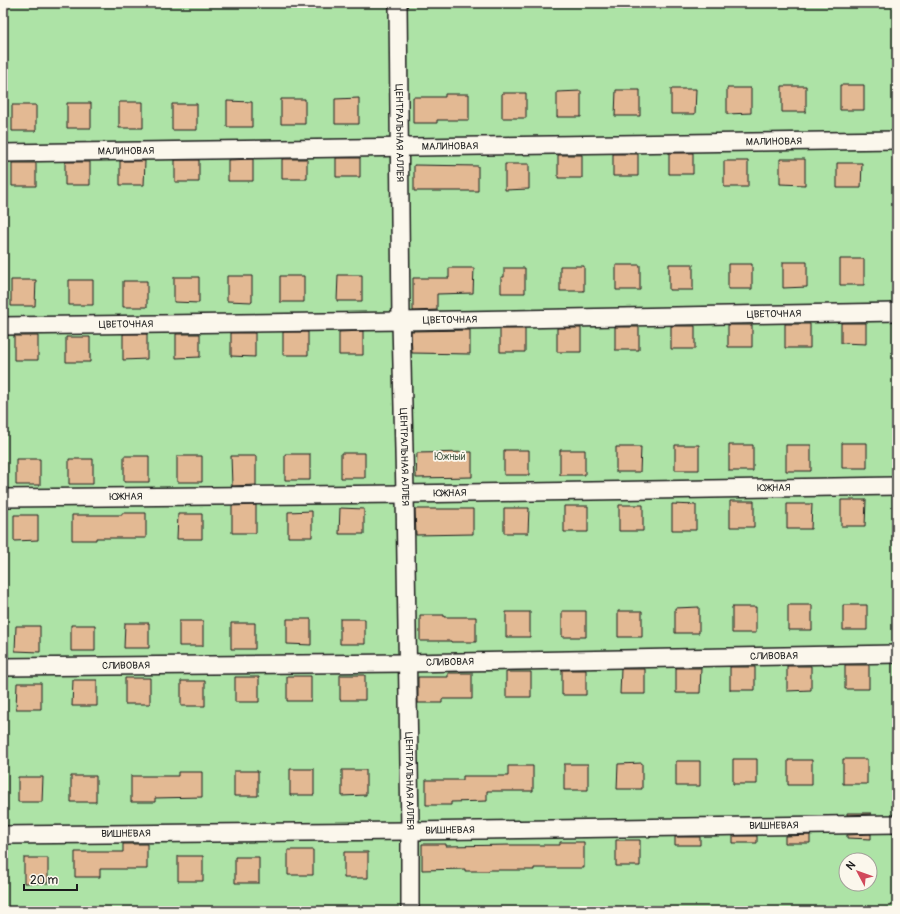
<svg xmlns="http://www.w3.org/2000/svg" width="900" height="914" viewBox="0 0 900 914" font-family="Pangolin,sans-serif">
  <rect width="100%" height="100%" fill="#fbf7ec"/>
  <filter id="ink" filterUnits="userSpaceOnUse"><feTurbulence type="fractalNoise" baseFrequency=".025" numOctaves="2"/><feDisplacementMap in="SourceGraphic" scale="8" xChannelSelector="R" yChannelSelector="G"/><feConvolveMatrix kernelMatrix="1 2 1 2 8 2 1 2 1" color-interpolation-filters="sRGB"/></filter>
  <g filter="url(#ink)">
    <path fill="#ade3a6" stroke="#648061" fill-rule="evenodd" d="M 3,3 L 897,3 L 897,911 L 3,911 ZM 846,860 L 870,860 L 870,884 L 846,884 Z"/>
    <path fill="#e3b993" stroke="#1c1c1c" d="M 840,85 L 864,85 L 864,110 L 840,110 Z
      M 782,86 L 806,86 L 806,112 L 782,112 Z
      M 727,88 L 751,88 L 751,113 L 727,114 Z
      M 671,89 L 696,89 L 695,114 L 671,114 Z
      M 616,90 L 640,90 L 640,116 L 615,116 Z
      M 581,91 L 581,117 L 557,117 L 557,92 Z
      M 502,93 L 526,93 L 526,118 L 502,118 Z
      M 445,94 L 469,94 L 469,120 L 437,120 L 437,123 L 413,123 L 413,97 L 445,97 Z
      M 359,98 L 359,124 L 335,124 L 335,99 Z
      M 281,99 L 305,99 L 305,124 L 281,124 Z
      M 227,101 L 252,102 L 252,127 L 227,127 Z
      M 119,102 L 143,102 L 143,128 L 119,128 Z
      M 67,103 L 91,103 L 91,128 L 67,128 Z
      M 172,104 L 197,104 L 197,130 L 172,130 Z
      M 12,105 L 36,105 L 36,131 L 12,131 Z
      M 669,153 L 693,153 L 693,174 L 669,174 Z
      M 613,154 L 638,154 L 638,176 L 613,176 Z
      M 558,155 L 582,155 L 582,178 L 558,178 Z
      M 336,158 L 360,158 L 360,177 L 336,177 Z
      M 253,159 L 253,181 L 228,181 L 228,160 Z
      M 282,159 L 307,159 L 307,179 L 282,179 Z
      M 780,159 L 805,159 L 805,185 L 780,184 Z
      M 175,160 L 199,160 L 199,182 L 175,182 Z
      M 120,161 L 145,161 L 144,185 L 120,185 Z
      M 724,161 L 748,161 L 748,187 L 724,187 Z
      M 65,162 L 90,162 L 90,185 L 65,185 Z
      M 12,163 L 36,163 L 36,186 L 12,186 Z
      M 837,163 L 862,163 L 861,188 L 837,188 Z
      M 505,164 L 529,164 L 529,189 L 505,190 Z
      M 414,165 L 478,166 L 478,191 L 414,191 Z
      M 840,259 L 864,259 L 864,285 L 840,285 Z
      M 783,262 L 807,262 L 807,287 L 783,288 Z
      M 669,264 L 693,264 L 693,290 L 669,290 Z
      M 728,264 L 752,264 L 752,289 L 728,289 Z
      M 616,265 L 640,265 L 640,290 L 616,290 Z
      M 560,266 L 584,266 L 584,291 L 560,291 Z
      M 449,268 L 474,268 L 473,293 L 437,294 L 437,310 L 413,311 L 413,278 L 449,278 Z
      M 504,268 L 525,268 L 525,293 L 501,293 L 501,277 L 504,277 Z
      M 338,275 L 362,275 L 362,301 L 337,301 Z
      M 227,276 L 252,276 L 252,302 L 227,301 Z
      M 280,276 L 304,276 L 304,302 L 280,302 Z
      M 174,277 L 199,277 L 199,303 L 174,302 Z
      M 11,280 L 36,280 L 35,306 L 11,306 Z
      M 69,280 L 93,280 L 93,305 L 69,305 Z
      M 123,281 L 147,281 L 147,307 L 123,307 Z
      M 841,323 L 866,323 L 866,344 L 841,343 Z
      M 785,324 L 810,324 L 810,348 L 785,348 Z
      M 728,325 L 752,325 L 752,347 L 728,347 Z
      M 671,326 L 695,326 L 695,349 L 671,349 Z
      M 615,327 L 639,327 L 639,350 L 615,350 Z
      M 557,328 L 581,328 L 581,352 L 557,352 Z
      M 500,329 L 525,329 L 525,352 L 500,352 Z
      M 470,330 L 470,354 L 412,353 L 411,331 Z
      M 363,331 L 363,355 L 339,355 L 339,332 Z
      M 283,332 L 308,332 L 308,355 L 283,355 Z
      M 231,333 L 255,333 L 255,357 L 231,356 Z
      M 123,334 L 147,334 L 147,359 L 123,360 Z
      M 176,334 L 200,334 L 200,357 L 176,358 Z
      M 14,336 L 38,336 L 38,360 L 14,360 Z
      M 66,337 L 90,337 L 90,362 L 66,362 Z
      M 842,443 L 867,443 L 867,468 L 842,468 Z
      M 675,445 L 699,445 L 699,470 L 675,470 Z
      M 729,445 L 753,445 L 753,471 L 729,471 Z
      M 786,445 L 811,445 L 811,471 L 786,471 Z
      M 616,447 L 641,447 L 640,472 L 616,472 Z
      M 504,450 L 529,450 L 529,475 L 504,475 Z
      M 560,450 L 585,450 L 585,475 L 560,475 Z
      M 472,452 L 472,477 L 416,478 L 417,453 Z
      M 341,453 L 365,453 L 365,478 L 341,478 Z
      M 285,454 L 310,454 L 310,480 L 285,480 Z
      M 124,456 L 149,456 L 149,482 L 124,482 Z
      M 177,456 L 202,456 L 202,482 L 177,482 Z
      M 231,456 L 256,456 L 256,485 L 232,486 Z
      M 16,459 L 40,459 L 40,485 L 16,485 Z
      M 69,459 L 93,459 L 93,484 L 69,484 Z
      M 841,500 L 866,500 L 865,526 L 841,526 Z
      M 730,501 L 754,501 L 754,527 L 730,527 Z
      M 672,504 L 696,505 L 696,530 L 672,530 Z
      M 787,504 L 812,504 L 811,529 L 787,529 Z
      M 256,505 L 256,533 L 232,533 L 232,506 Z
      M 619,505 L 643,505 L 643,531 L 619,531 Z
      M 564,506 L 588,506 L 588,532 L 564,532 Z
      M 340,508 L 364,509 L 364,534 L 339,534 Z
      M 504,508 L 529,508 L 528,533 L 504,533 Z
      M 415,509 L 473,509 L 473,534 L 416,535 Z
      M 312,511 L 312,537 L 288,537 L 288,512 Z
      M 122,513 L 146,513 L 146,538 L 96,538 L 96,540 L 72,540 L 72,515 L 122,515 Z
      M 178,514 L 202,514 L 202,539 L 177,539 Z
      M 14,515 L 38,515 L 38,540 L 14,541 Z
      M 788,605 L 812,605 L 812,630 L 788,630 Z
      M 843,605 L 867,605 L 867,630 L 843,630 Z
      M 699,607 L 699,633 L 675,633 L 675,608 Z
      M 732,607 L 756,607 L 756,633 L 732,633 Z
      M 562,611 L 586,611 L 586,637 L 562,637 Z
      M 618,611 L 642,611 L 642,637 L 618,637 Z
      M 506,612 L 530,612 L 530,637 L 506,637 Z
      M 420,615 L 444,615 L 444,617 L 476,617 L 476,642 L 451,642 L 451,641 L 420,641 Z
      M 287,619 L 311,619 L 311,645 L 287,644 Z
      M 340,619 L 365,619 L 365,644 L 340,644 Z
      M 179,621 L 203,621 L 203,646 L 179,646 Z
      M 125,623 L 149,623 L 149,648 L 124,648 Z
      M 231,623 L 255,623 L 255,649 L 231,649 Z
      M 71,625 L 95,625 L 95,651 L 71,651 Z
      M 16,626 L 40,626 L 40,652 L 15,651 Z
      M 845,665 L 869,665 L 869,689 L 845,689 Z
      M 787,666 L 811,666 L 811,690 L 787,691 Z
      M 730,667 L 755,667 L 755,690 L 730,690 Z
      M 676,668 L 701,668 L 700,693 L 676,693 Z
      M 621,669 L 645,669 L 645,694 L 620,694 Z
      M 562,670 L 586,670 L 586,695 L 562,695 Z
      M 506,672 L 531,672 L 531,697 L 506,697 Z
      M 448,673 L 472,673 L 472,699 L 442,699 L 442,703 L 418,703 L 418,677 L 448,677 Z
      M 340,675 L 365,675 L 365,700 L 340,700 Z
      M 287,676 L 311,676 L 311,701 L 287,701 Z
      M 235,677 L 259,677 L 259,702 L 235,702 Z
      M 125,678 L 150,678 L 150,704 L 125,704 Z
      M 73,680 L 97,680 L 97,706 L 72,706 Z
      M 181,681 L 205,681 L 205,706 L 181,706 Z
      M 17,683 L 41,683 L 41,709 L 16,709 Z
      M 733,759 L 757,759 L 757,784 L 733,784 Z
      M 843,759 L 867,759 L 867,784 L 843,784 Z
      M 788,760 L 812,760 L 812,785 L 788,785 Z
      M 676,761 L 700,761 L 700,786 L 676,786 Z
      M 642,763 L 642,789 L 617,789 L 618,764 Z
      M 564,764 L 588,764 L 588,790 L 564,790 Z
      M 508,766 L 533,766 L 533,791 L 487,791 L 487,801 L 451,802 L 451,805 L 426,805 L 426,780 L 463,780 L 463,776 L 508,776 Z
      M 290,769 L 314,769 L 314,795 L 290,795 Z
      M 342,770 L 366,770 L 366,795 L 342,796 Z
      M 234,771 L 258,771 L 258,796 L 234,796 Z
      M 178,772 L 202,772 L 202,797 L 155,798 L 155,802 L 131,802 L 131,776 L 178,776 Z
      M 71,776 L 96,776 L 96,802 L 71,802 Z
      M 18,777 L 43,777 L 42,802 L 18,802 Z
      M 847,813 L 871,813 L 871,814 L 847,815 Z
      M 871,834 L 871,839 L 847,838 L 847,835 Z
      M 810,835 L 810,843 L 785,843 L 785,836 Z
      M 733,836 L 757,836 L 757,843 L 733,843 Z
      M 675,837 L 700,837 L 700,845 L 675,845 Z
      M 616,840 L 640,840 L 640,866 L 616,866 Z
      M 560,842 L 584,842 L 584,868 L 534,868 L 534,870 L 489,870 L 489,871 L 465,871 L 465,869 L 422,870 L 422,844 L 446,844 L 446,846 L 510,845 L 560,845 Z
      M 123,844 L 147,844 L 147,869 L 100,869 L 100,877 L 75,877 L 75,852 L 123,852 Z
      M 288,850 L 313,850 L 313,875 L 288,875 Z
      M 344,852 L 368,852 L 368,878 L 344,878 Z
      M 178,856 L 203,856 L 203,881 L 178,881 Z
      M 235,857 L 259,857 L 259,883 L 235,883 Z
      M 24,858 L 48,858 L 48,883 L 24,883 Z"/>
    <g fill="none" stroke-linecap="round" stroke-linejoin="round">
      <defs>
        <g id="minor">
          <path id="s1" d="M 398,3 L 401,321 L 405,494 L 410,831 L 410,911"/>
          <path id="s2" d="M 3,153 L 897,140"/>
          <path id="s3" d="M 3,326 L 401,321 L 897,312"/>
          <path id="s4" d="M 3,498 L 405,494 L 897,486"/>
          <path id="s5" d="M 3,667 L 407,663 L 897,654"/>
          <path id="s6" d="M 3,835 L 410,831 L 897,824"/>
        </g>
      </defs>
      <use href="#minor" stroke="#1c1c1c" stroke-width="20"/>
      <use href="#minor" stroke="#fbf7ec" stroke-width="17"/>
    </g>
  </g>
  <g text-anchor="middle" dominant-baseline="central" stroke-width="3.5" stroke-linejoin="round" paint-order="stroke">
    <g font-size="10" fill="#1c1c1c" stroke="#fbf7ec">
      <text stroke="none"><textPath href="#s1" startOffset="130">ЦЕНТРАЛЬНАЯ АЛЛЕЯ</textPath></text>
      <text stroke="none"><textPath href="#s2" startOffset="771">МАЛИНОВАЯ</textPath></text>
      <text stroke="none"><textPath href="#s2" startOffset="447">МАЛИНОВАЯ</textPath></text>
      <text stroke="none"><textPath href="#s2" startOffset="123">МАЛИНОВАЯ</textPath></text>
      <text stroke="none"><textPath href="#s3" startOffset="771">ЦВЕТОЧНАЯ</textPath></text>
      <text stroke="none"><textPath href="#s3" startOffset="447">ЦВЕТОЧНАЯ</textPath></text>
      <text stroke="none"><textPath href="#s3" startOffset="123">ЦВЕТОЧНАЯ</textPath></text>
      <text stroke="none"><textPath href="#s1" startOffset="454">ЦЕНТРАЛЬНАЯ АЛЛЕЯ</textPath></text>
      <text stroke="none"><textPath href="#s4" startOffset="771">ЮЖНАЯ</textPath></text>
      <text stroke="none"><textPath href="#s4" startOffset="447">ЮЖНАЯ</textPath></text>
      <text stroke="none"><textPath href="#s4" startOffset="123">ЮЖНАЯ</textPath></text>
      <text stroke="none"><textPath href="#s5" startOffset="771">СЛИВОВАЯ</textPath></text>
      <text stroke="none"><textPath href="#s5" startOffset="447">СЛИВОВАЯ</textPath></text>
      <text stroke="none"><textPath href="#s5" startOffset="123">СЛИВОВАЯ</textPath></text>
      <text stroke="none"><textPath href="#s1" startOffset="778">ЦЕНТРАЛЬНАЯ АЛЛЕЯ</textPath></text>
      <text stroke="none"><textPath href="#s6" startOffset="771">ВИШНЕВАЯ</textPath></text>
      <text stroke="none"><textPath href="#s6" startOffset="447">ВИШНЕВАЯ</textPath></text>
      <text stroke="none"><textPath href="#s6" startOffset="123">ВИШНЕВАЯ</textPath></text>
    </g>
    <g font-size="10" fill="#485845" stroke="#fbf7ec">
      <text x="450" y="457">Южный</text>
    </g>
  </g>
  <rect width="900" height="914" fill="none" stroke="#fbf7ec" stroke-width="16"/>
  <rect x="8" y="8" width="884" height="898" fill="none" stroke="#1c1c1c" stroke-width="1.5" filter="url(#ink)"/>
  <g transform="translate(858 872) rotate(311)"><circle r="19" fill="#fbf7ec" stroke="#a29f99"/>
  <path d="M0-3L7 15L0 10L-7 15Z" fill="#d1495b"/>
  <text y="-6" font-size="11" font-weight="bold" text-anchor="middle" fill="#1c1c1c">N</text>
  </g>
  <path d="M24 884v6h53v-6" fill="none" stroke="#1c1c1c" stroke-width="2"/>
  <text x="30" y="884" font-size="12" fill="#1c1c1c" stroke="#fbf7ec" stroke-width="3" paint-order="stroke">20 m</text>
</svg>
